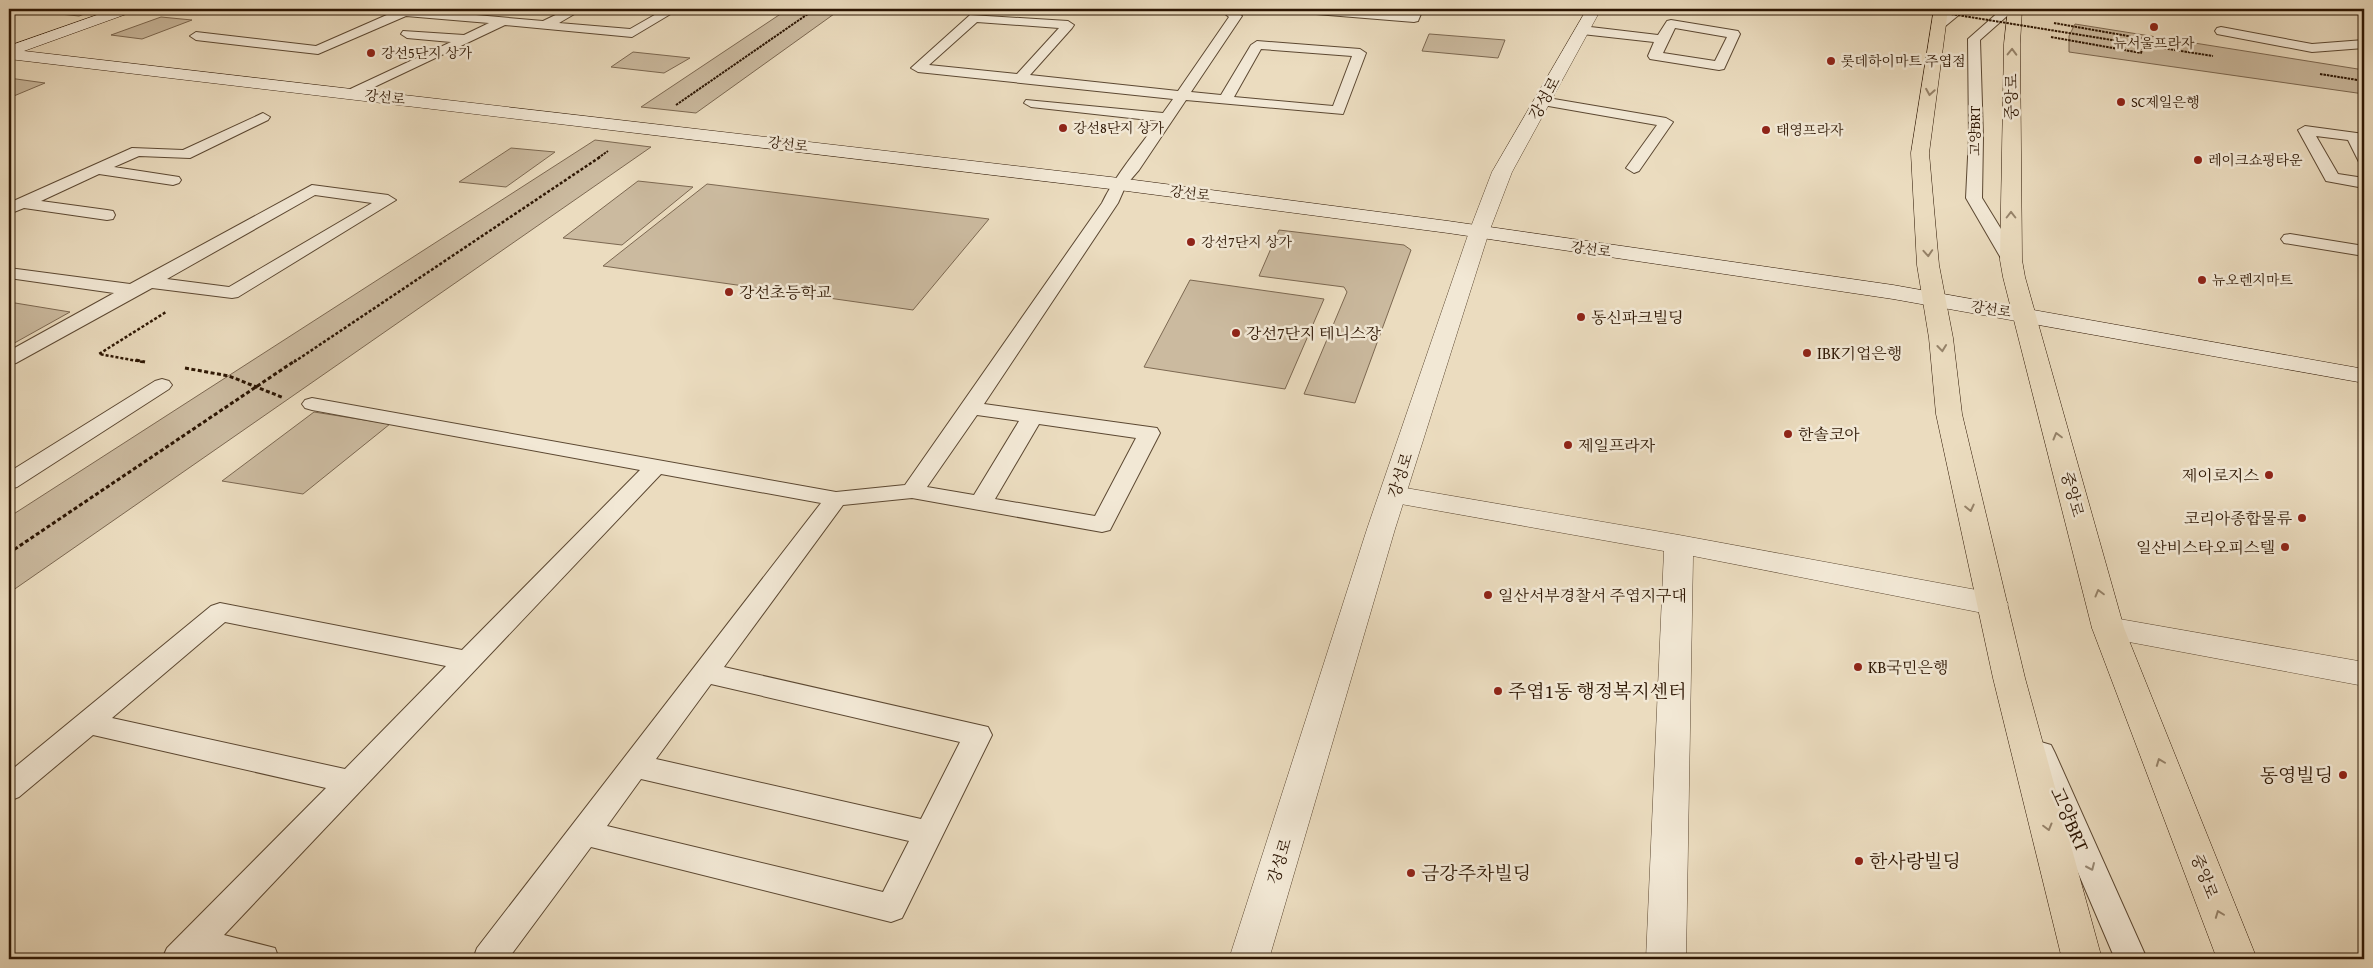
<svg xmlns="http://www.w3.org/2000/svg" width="2373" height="968" viewBox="0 0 2373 968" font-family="'Gentium Book Plus','Noto Serif KR',serif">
  <rect width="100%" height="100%" fill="#ebdcbf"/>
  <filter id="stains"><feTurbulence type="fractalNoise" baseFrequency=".004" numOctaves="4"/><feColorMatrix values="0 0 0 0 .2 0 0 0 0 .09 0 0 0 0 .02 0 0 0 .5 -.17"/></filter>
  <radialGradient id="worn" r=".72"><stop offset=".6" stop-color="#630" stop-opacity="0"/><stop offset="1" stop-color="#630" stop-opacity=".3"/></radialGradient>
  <path fill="#cbba9f" stroke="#7c6851" d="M 25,9 L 98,9 L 79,16 L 21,10 Z
    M 788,9 L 841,9 L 696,113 L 641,107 Z
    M 161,17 L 192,20 L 142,39 L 111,35 Z
    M 2075,24 L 2364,70 L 2364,94 L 2069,52 L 2069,36 Z
    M 1429,34 L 1430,34 L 1505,40 L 1498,58 L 1422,51 Z
    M 633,52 L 690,58 L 664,73 L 611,67 Z
    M 9,78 L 45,83 L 9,98 Z
    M 595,140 L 651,147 L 9,593 L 9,517 Z
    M 511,148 L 555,152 L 506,187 L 459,182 Z
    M 638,181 L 693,187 L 622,245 L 563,238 Z
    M 707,184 L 989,219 L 913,310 L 603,266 Z
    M 1279,230 L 1404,245 L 1411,250 L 1355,403 L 1304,394 L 1347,292 L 1344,287 L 1259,276 Z
    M 1190,280 L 1324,299 L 1285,389 L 1144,367 Z
    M 9,302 L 70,312 L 9,346 Z
    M 314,412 L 390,424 L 303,494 L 222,481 Z"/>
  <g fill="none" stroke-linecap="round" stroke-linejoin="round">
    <defs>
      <path id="service" d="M 366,9 L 408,9 L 543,21 L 568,9 L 583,9 L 559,23 L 630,29 L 665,9 L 679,9 L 632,37 L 505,25 L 351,98 L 344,94 L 346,91 L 451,42 L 407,38 L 401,34 L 403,31 L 464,35 L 489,23 L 406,16 L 318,54 L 196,40 L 190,36 L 196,32 L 316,46 L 389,14 L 372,13 Z
        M 1219,9 L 1233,9 L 1242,16 L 1191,92 L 1221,95 L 1251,45 L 1257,41 L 1360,49 L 1366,53 L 1343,114 L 1186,100 L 1139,170 L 1126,185 L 1118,203 L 984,404 L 1157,428 L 1160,433 L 1110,530 L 1102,532 L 912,498 L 843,505 L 724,667 L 988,727 L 992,735 L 902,918 L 891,922 L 591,847 L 508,959 L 473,959 L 477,948 L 821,503 L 661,474 L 224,935 L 275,948 L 279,959 L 162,959 L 167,948 L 326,788 L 93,735 L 19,797 L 9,801 L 9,772 L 211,606 L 220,603 L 462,650 L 640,470 L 312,410 L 305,408 L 302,404 L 305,400 L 312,398 L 836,492 L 905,485 L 1102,203 C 1116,174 1139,148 1158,121 L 1031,107 L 1024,103 L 1026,100 L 1163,113 L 1173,99 L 918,72 L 911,68 L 970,15 L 1068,21 L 1074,25 L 1072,28 L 1030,75 L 1178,91 L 1229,17 ZM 977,22 L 1059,28 L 1017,74 L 929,65 ZM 1261,49 L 1352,56 L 1333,106 L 1234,97 ZM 977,415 L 1019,421 L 974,495 L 927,487 ZM 1039,424 L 1136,438 L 1095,516 L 995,499 ZM 225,622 L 446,666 L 345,769 L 112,718 ZM 711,684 L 960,742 L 921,819 L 656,759 ZM 641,779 L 909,841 L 883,892 L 607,826 Z
        M 1311,9 L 1345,9 L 1409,14 L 1411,9 L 1423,9 L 1418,21 L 1414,22 L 1316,14 L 1312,13 Z
        M 1953,9 L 1966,9 L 1943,28 L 1935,28 L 1933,25 L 1935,22 Z
        M 2002,9 L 2015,9 L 1980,40 L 1983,137 L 1982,198 L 2020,260 L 2017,264 L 2005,264 L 2002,260 L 1966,198 L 1969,137 L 1968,39 Z
        M 1671,20 L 1738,31 L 1740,34 L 1724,69 L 1719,70 L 1650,59 L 1648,56 L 1654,42 L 1582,34 L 1576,30 L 1582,26 L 1658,35 L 1667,21 ZM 1675,28 L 1727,37 L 1715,61 L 1663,53 Z
        M 2221,27 L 2312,44 L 2364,40 L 2364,48 L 2312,52 L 2217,34 L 2215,31 L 2217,28 Z
        M 1542,97 L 1666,118 L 1673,122 L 1639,171 L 1634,173 L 1626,168 L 1657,125 L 1537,104 L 1535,101 Z
        M 263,113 L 270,117 L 268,120 L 190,158 L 139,156 L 114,167 L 179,177 L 181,180 L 179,183 L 173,185 L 99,174 L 41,201 L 107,210 L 113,211 L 115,215 L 113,219 L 107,220 L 24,208 L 9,214 L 9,203 L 132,148 L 183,150 Z
        M 2305,126 L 2364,134 L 2364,164 L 2359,162 L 2348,140 L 2316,136 L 2338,174 L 2364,178 L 2364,188 L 2326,181 L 2298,130 Z
        M 312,185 L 388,195 L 396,200 L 238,297 L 232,298 L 152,288 L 16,363 L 9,365 L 9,351 L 114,293 L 9,278 L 9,268 L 130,284 ZM 315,195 L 372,203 L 229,287 L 167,279 Z
        M 2290,234 L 2364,246 L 2364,256 L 2284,243 L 2281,239 L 2284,235 Z
        M 162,379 L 169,381 L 172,385 L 169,389 L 17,487 L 9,489 L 9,472 L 155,381 Z
        M 2041,742 L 2051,745 L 2055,753 L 2147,959 L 2115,959 L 2027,753 L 2031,745 Z"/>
      <path id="minor" d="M 1394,486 L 1679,535 L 1993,593 L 2004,597 L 2008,604 L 2004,611 L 1993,615 L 1693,556 L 1686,959 L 1646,959 L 1664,551 L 1384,501 L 1380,495 L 1384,489 Z
        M 2108,617 L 2364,662 L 2364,686 L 2097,636 L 2092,628 L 2097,620 Z"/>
      <path id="tertiary" d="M 1587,9 L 1601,9 L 1512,172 L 1489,232 L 1395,529 L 1269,959 L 1229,959 L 1367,529 L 1469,232 L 1492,172 Z"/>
      <path id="secondary" d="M 114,9 L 134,9 L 132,12 L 24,51 L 1119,178 L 1448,221 L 1893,285 L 2364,369 L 2364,383 L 1893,299 L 1448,233 L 1119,190 L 9,59 L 9,46 Z"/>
      <path id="primary" d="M 1934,9 L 1948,9 L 1929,153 L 1939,265 L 1953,338 L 1962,414 L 2025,678 L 2102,959 L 2062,959 L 1993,678 L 1936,414 L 1929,338 L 1917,265 L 1911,153 Z
        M 2008,9 L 2022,9 L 2020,44 L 2022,260 L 2025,277 L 2124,628 L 2257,959 L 2217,959 L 2092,628 L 2003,277 L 2000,260 L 2004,44 Z"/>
    </defs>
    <use href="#service" stroke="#5c4832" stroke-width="2"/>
    <use href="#minor" stroke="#5c4832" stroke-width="1"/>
    <use href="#tertiary" stroke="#5c4832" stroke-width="1"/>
    <use href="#secondary" stroke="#2d1603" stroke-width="1"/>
    <use href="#primary" stroke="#2d1603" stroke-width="1"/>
    <path stroke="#2d1603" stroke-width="2" stroke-dasharray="2.5 1" stroke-linecap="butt" d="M 1877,9 L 1911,14
      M 2051,37 L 2141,53 L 2145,39 L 2054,23
      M 2143,45 L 2213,56
      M 2320,74 L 2364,81
      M 676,105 L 815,9
      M 598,158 L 608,151"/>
    <path stroke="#2d1603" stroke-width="2.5" stroke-dasharray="3 2" stroke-linecap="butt" d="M 143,362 L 99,354 L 166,312
      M 294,362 L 600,157"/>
    <path stroke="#2d1603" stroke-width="3" stroke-dasharray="4 2.5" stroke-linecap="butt" d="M 136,360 L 145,362
      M 185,368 L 229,376 L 284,398
      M 9,553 L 296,360"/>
    <use href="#service" fill="#f2e8d5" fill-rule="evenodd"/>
    <use href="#minor" fill="#f2e8d5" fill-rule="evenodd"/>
    <use href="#tertiary" fill="#f2e8d5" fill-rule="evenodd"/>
    <use href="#secondary" fill="#f2e8d5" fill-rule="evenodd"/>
    <use href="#primary" fill="#ebdcbf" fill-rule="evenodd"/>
    <path stroke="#2d1603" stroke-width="2" stroke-dasharray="2.5 1" stroke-linecap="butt" d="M 1920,9 L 2143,45"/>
  </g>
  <defs><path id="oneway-chevron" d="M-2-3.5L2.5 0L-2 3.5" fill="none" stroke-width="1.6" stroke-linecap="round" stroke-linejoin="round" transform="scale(1.25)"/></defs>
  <g stroke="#96836a">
    <use href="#oneway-chevron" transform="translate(2012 52) rotate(-89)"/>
    <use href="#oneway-chevron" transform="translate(1930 92) rotate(99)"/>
    <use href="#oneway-chevron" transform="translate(2011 215) rotate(-90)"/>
    <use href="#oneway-chevron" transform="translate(1928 253) rotate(86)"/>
    <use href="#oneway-chevron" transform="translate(1942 348) rotate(84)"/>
    <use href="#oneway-chevron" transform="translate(2057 436) rotate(-105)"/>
    <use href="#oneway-chevron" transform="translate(1970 508) rotate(77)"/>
    <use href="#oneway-chevron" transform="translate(2099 593) rotate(-105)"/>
    <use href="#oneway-chevron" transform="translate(2160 762) rotate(-111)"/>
    <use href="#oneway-chevron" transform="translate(2048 827) rotate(75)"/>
    <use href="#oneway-chevron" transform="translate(2219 914) rotate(-111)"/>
  </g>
  <use stroke="#998a76" href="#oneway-chevron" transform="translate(2091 867) rotate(66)"/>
  <g fill="#8f2418" stroke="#f2e8d5" stroke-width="2">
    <circle cx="2154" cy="27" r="5"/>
    <circle cx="371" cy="53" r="5"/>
    <circle cx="1831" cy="61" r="5"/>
    <circle cx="2121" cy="102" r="5"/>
    <circle cx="1063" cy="128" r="5"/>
    <circle cx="1766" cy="130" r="5"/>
    <circle cx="2198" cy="160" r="5"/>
    <circle cx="1191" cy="242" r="5"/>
    <circle cx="2202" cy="280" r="5"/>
    <circle cx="729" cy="292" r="5"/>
    <circle cx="1581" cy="317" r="5"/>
    <circle cx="1236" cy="333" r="5"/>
    <circle cx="1807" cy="353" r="5"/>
    <circle cx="1788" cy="434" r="5"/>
    <circle cx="1568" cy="445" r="5"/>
    <circle cx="2269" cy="475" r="5"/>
    <circle cx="2302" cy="518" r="5"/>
    <circle cx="2285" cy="547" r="5"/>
    <circle cx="1488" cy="595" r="5"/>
    <circle cx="1858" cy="667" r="5"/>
    <circle cx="1498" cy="691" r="5"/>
    <circle cx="2343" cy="775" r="5"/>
    <circle cx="1859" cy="861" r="5"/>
    <circle cx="1411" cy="873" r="5"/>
  </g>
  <g text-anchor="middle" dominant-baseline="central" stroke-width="5" stroke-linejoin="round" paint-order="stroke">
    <g font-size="14" fill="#2d1603" stroke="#f2e8d5" text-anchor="start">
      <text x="2154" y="43" text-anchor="middle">뉴서울프라자</text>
      <text x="381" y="53">강선5단지 상가</text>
      <text x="1841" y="61">롯데하이마트 주엽점</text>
      <text x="2131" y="102">SC제일은행</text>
      <text x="1073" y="128">강선8단지 상가</text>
      <text x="1776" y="130">태영프라자</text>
      <text x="2208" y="160">레이크쇼핑타운</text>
      <text x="1201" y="242">강선7단지 상가</text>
      <text x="2212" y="280">뉴오렌지마트</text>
    </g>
    <g font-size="14" fill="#2d1603" stroke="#f2e8d5">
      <text transform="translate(385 97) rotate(6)">강선로</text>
      <text transform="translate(1975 131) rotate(-90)">고양BRT</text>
      <text transform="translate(788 144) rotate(7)">강선로</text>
      <text transform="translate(1190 193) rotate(7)">강선로</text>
      <text transform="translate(1591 249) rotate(8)">강선로</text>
      <text transform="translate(1991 309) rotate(9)">강선로</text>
    </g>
    <g font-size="16" fill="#2d1603" stroke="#f2e8d5">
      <text transform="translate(2011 97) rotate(-90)">중앙로</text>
      <text transform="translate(1544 98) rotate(-61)">강성로</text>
      <text transform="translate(1400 475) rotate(-72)">강성로</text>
      <text transform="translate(2073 494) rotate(75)">중앙로</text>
      <text transform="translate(1279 861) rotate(-73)">강성로</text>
      <text transform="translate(2205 876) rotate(69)">중앙로</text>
    </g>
    <g font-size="16" fill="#2d1603" stroke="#f2e8d5" text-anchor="start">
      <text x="739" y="292">강선초등학교</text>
      <text x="1591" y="317">동신파크빌딩</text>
      <text x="1246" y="333">강선7단지 테니스장</text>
      <text x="1817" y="353">IBK기업은행</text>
      <text x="1798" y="434">한솔코아</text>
      <text x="1578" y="445">제일프라자</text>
      <text x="2259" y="475" text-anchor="end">제이로지스</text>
      <text x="2292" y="518" text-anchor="end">코리아종합물류</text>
      <text x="2275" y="547" text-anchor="end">일산비스타오피스텔</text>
      <text x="1498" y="595">일산서부경찰서 주엽지구대</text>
      <text x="1868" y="667">KB국민은행</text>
    </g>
    <g font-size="19" fill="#2d1603" stroke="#f2e8d5" text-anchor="start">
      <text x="1508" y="691">주엽1동 행정복지센터</text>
      <text x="2333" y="775" text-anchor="end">동영빌딩</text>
      <text x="1869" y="861">한사랑빌딩</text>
      <text x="1421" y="873">금강주차빌딩</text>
    </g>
    <g font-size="19" fill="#2d1603" stroke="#f2e8d5">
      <text transform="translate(2070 819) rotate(66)">고양BRT</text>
    </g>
  </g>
  <rect width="2373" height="968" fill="none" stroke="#ebdcbf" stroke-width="30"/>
  <rect x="10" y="10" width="2353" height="948" fill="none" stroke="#2d1603" stroke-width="2.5"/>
  <rect x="15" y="15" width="2343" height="938" fill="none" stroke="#2d1603"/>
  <rect width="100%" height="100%" filter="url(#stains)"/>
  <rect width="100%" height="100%" fill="url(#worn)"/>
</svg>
